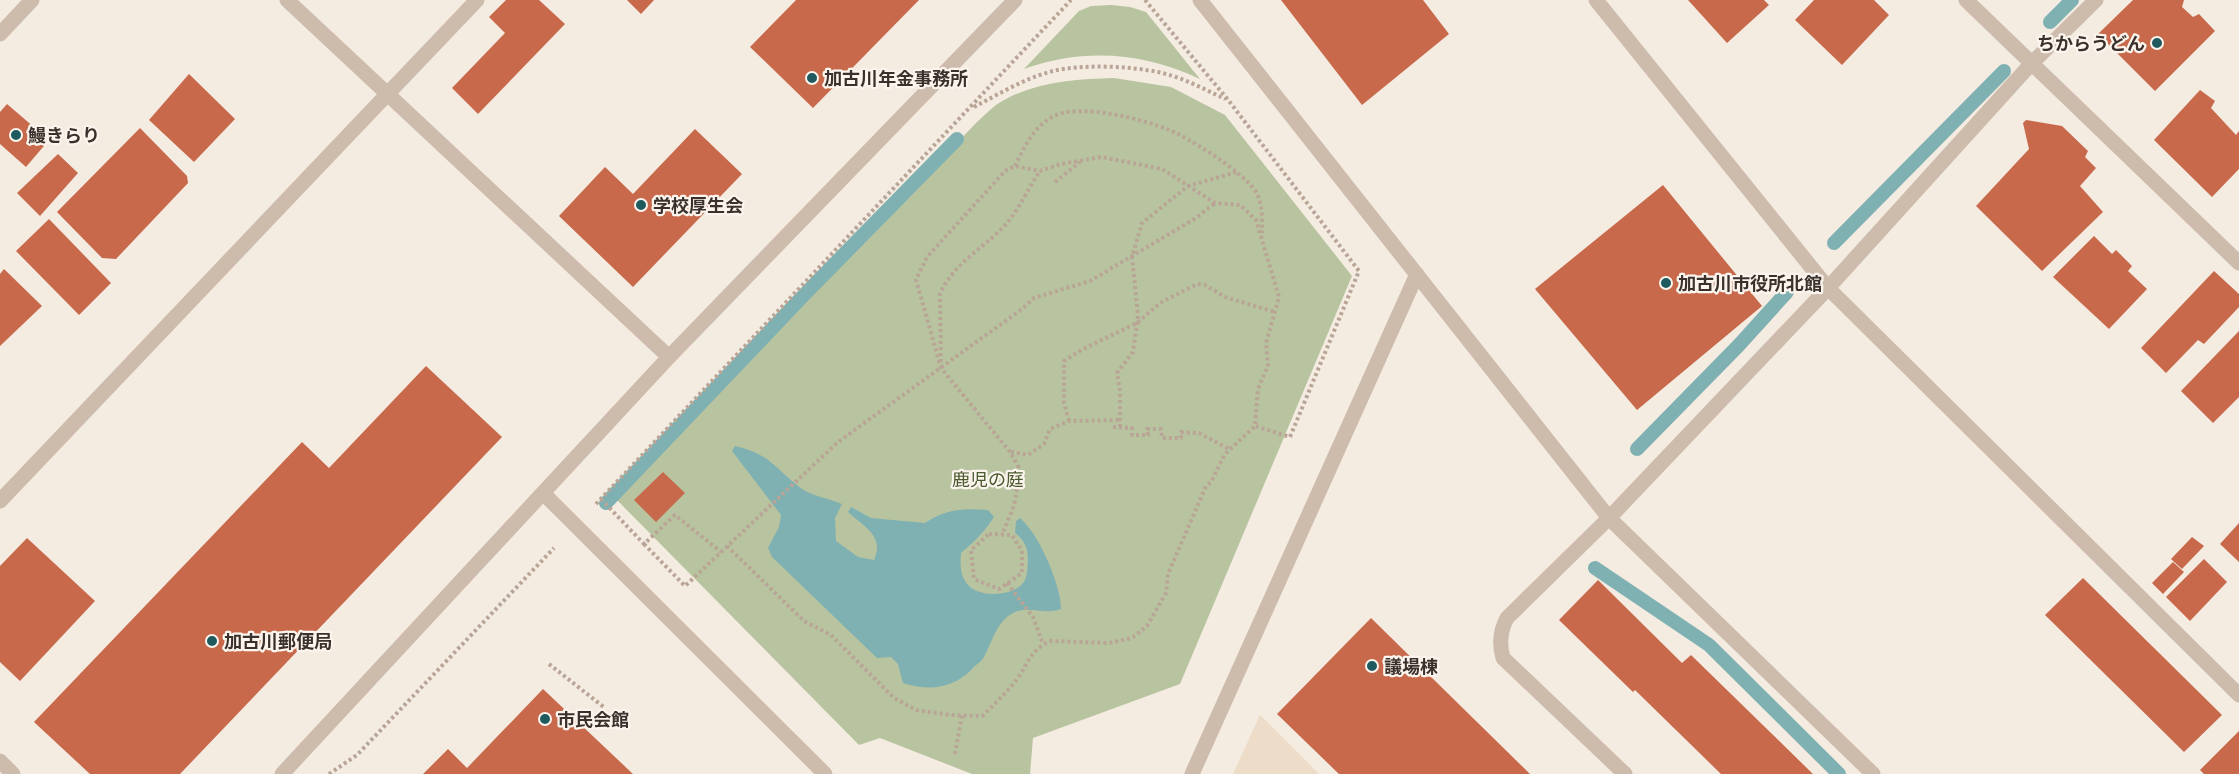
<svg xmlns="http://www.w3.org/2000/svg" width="2239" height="774" viewBox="0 0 2239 774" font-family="'Public Sans','Noto Sans JP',sans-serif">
  <rect width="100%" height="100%" fill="#f4ebe1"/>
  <path fill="#b8c4a0" d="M 1111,5 L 1130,7 L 1146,12 L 1200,79 C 1142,52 1084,48 1024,69 L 1079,11 L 1091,6 Z
    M 1114,78 L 1171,87 L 1225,115 L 1352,276 L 1180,684 L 1033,738 L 1030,774 L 972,774 L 880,738 L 859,745 L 615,498 L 977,122 C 984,116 991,108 999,103 C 1033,82 1075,79 1114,78 Z"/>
  <path fill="#ecdcc8" d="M 1260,715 L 1319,774 L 1233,774 Z"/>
  <path fill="#7fb0b2" d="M 735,446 C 769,454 773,466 798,486 C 810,496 828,498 842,504 L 835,518 L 836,541 L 858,557 L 874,560 C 885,536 864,527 848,512 L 851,507 L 871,518 L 925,523 C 945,509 964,508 988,510 L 994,517 C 986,530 973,543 961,553 C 960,563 960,575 967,584 C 978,598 1012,597 1023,583 C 1028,576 1027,569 1028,561 C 1028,548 1025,541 1015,533 L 1016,521 L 1020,518 C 1039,534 1061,585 1061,609 C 1046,615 1029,606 1015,612 C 997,620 992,642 984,657 C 982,661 977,664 974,667 C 955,688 930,692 903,683 L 898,664 L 891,657 L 877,658 L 772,557 L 768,548 L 779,527 L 781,515 L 732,451 Z"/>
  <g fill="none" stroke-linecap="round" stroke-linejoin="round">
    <path stroke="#7fb0b2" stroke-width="14" d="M 2050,22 L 2072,0
      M 1834,243 L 2004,71
      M 1637,449 L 1739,345 L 1787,292
      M 606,503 L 801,298 L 957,139
      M 1595,568 L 1709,645 L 1839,774"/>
  </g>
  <path fill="#c8694b" d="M 506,0 L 539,0 L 565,24 L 478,114 L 452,88 L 505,33 L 489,17 Z
    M 627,0 L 654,0 L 641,14 Z
    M 796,0 L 919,0 L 813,108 L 750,47 Z
    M 1281,0 L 1423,0 L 1449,34 L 1362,105 Z
    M 1688,0 L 1764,0 L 1769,5 L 1727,43 Z
    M 1814,0 L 1874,0 L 1889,15 L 1842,65 L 1795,20 Z
    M 2133,0 L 2184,0 L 2182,7 L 2193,17 L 2199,14 L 2215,31 L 2155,91 L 2098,34 Z
    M 189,74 L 235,119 L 194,162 L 149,120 Z
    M 2200,90 L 2215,101 L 2211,108 L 2236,135 L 2239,131 L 2239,169 L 2212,197 L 2154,140 Z
    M 7,104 L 49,140 L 26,167 L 0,144 L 0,112 Z
    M 2026,120 L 2062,126 L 2088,151 L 2085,157 L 2096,168 L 2080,186 L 2103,212 L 2042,271 L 1976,206 L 2029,149 L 2023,123 Z
    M 140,128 L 187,176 L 188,183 L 116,259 L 102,258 L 57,212 Z
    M 695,129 L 742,174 L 633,287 L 559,216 L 605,167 L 633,194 Z
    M 58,154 L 78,173 L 40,216 L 17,193 Z
    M 1663,185 L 1762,306 L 1637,410 L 1535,289 Z
    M 49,219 L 111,283 L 79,315 L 16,251 Z
    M 2094,236 L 2112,254 L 2116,250 L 2132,266 L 2128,271 L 2147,289 L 2109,329 L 2053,277 Z
    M 4,269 L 42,306 L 0,346 L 0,274 Z
    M 2214,271 L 2239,294 L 2239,307 L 2204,344 L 2198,340 L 2166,373 L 2141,348 Z
    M 2239,331 L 2239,397 L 2213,423 L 2181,391 Z
    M 426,366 L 502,437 L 180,774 L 90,774 L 34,722 L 302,442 L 329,468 Z
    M 663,472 L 685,493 L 656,522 L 634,500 Z
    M 2239,523 L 2239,562 L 2220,544 Z
    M 2192,537 L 2204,546 L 2182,569 L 2171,559 Z
    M 27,538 L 95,601 L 20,681 L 0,662 L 0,566 Z
    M 2204,559 L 2227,582 L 2190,621 L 2166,597 Z
    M 2173,562 L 2184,572 L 2163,594 L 2152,583 Z
    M 2083,578 L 2222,715 L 2184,752 L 2045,615 Z
    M 1598,580 L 1682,663 L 1691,655 L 1813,774 L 1721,774 L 1635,690 L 1633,692 L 1559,620 Z
    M 1371,618 L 1530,774 L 1339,774 L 1277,714 Z
    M 543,689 L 633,774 L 423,774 L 448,749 L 467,768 Z
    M 2239,731 L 2239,774 L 2204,774 L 2200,770 Z"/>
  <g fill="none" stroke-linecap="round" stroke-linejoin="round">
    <path stroke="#b9a596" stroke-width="4" stroke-dasharray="3 3" stroke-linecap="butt" d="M 1145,0 L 1229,101 L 1359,271 L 1290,437 L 1255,426
      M 974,107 C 999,94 1025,78 1053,71 C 1084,64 1127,66 1158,72 C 1182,77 1204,89 1225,99
      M 1015,166 C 1025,146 1033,127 1054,116 C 1079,103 1142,119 1167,129 C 1188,137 1245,173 1256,192 C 1263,204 1262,220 1262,233
      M 1055,182 L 1080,162
      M 941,362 L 940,294 C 954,262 985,248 1007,223 C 1019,209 1029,187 1040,171
      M 1069,421 L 1064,403 L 1064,361 L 1083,349 L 1137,323 L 1160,303 L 1197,284 L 1205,285 L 1225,297 L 1275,312
      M 1113,427 L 1132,428 L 1132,435 L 1148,435 L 1147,429 L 1161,429 L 1162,438 L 1181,438 L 1181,432 L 1199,433 L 1229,449
      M 1120,427 L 1120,391 L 1117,373 L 1133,352 L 1138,316 L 1132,257 L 1142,223 L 1188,186 L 1237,172
      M 1011,452 L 1028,455 L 1044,444 L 1050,429 L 1069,421 L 1120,420
      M 601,499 L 644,544 L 675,515 L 721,552
      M 596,504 L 1071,0
      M 989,534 L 1012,535 L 1022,551 L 1022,573 L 999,589 L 974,579 L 971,550 Z
      M 644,544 L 685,586 L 838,442 L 1022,309 L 1034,298 L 1090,281 L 1196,218 L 1215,203
      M 727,546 L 804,621 L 831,635 L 894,698 L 916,710 L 951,715 L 982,716 C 995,704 1007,692 1018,678 C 1028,663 1032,648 1051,641 L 1109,643 L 1132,638 L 1147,626 L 1166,593 L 1168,574 L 1206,486 L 1211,482 L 1225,454 L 1255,426 L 1258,389 L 1268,366 L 1266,343 L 1279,297 L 1256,220 L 1240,205 L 1215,203 L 1162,169 L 1101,157 L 1061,164 L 1040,171 L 1015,166 L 1005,171 L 927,257 L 916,280 L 941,368 L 1010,452 L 1018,466 L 1018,483 L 1014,506 L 1002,535
      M 1007,583 L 1033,617 L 1043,644
      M 549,664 L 605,708
      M 955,754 L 962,715
      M 329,774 L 357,755 L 554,548"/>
    <path stroke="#cdbbac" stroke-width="15" d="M 287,0 L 669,357
      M 1200,0 L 1609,518 L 1873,774
      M 1596,0 L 1828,288 L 2239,695
      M 1966,0 L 2239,263
      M 0,34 L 32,0
      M 543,493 L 825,774
      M 0,501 L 477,0
      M 0,761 L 13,774
      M 282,774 L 669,357 L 1015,0
      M 1192,774 L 1417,274
      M 1625,774 L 1503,658 C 1499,644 1500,631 1507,618 L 1609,518 L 1828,288 L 2031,64 L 2096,0"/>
  </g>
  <g fill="#1f5a5e" stroke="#fbf5ee" stroke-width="2">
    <circle cx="2157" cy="43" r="6"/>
    <circle cx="812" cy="78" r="6"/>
    <circle cx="16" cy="135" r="6"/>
    <circle cx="641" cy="205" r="6"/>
    <circle cx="1666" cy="283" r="6"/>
    <circle cx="212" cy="641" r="6"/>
    <circle cx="1372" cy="666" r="6"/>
    <circle cx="545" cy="719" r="6"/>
  </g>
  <g text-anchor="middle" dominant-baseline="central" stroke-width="4.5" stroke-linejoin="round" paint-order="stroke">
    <g font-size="18" font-weight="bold" fill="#3b302b" stroke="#fbf5ee" text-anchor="start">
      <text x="2145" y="43" text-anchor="end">ちからうどん</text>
      <text x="824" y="78">加古川年金事務所</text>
      <text x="28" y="135">鰻きらり</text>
      <text x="653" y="205">学校厚生会</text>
      <text x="1678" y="283">加古川市役所北館</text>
      <text x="224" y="641">加古川郵便局</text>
      <text x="1384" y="666">議場棟</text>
      <text x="557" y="719">市民会館</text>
    </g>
    <g font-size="18" fill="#4a5a2e" stroke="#fbf5ee">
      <text x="988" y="479">鹿児の庭</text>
    </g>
  </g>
</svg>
